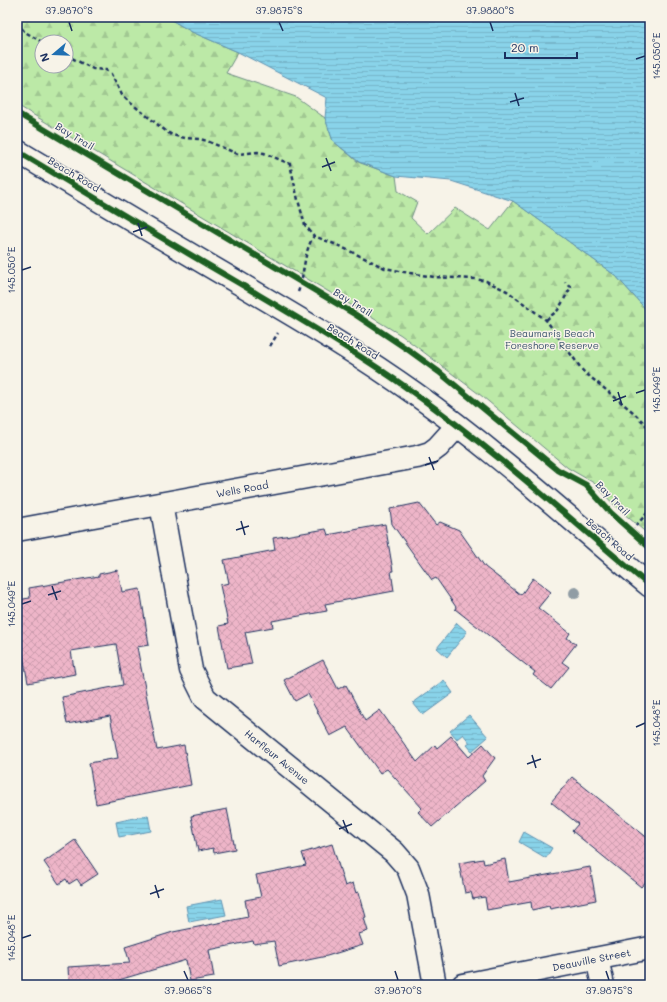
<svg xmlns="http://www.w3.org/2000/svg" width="667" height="1002" viewBox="0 0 667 1002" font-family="Mali,sans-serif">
  <defs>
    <pattern id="forest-firs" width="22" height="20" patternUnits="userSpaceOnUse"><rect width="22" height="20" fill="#bce9a7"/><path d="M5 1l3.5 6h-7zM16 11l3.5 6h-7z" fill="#a1c892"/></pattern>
    <pattern id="water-rules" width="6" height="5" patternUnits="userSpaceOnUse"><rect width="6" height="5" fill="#89d3e9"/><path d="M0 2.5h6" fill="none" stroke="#76b5ca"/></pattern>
    <pattern id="building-cross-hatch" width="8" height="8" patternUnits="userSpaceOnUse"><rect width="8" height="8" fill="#eeb5c8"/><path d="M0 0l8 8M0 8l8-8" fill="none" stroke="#cc9cae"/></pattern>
  </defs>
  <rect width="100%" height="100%" fill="#f7f3e8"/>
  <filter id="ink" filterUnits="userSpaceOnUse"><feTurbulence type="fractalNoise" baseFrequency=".025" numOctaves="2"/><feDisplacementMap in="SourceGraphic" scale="8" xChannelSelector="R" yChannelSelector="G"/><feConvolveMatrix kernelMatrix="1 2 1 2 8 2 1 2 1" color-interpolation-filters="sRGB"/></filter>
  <g filter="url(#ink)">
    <path fill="url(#forest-firs)" stroke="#6c8c82" fill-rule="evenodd" d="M 17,17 L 166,17 L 192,32 L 238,52 L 226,73 L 296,97 L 325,118 L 333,141 L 358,162 L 396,176 L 398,191 L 417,202 L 411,218 L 428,234 L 455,208 L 490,230 L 513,201 L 616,276 L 650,314 L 650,536 L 615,506 L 594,483 L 568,468 L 483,397 L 401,335 L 17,105 ZM 42,42 L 66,42 L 66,66 L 42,66 Z"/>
    <path fill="url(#water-rules)" stroke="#5d91b1" d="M 166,17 L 650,17 L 650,314 L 616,276 L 513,201 L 451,181 L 396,176 L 359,162 L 333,141 L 325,118 L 327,98 L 238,52 L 192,32 Z
      M 457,623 L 467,632 L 447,657 L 437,648 Z
      M 444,680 L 453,693 L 423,715 L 413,703 Z
      M 469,715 L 488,737 L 472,751 L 467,745 L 470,743 L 463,734 L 457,739 L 450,731 Z
      M 148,815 L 151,831 L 119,837 L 116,822 Z
      M 524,832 L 552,848 L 546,858 L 519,842 Z
      M 222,899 L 226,915 L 189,922 L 186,906 Z"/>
    <path fill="url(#building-cross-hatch)" stroke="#1b2f5e" d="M 419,503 L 436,525 L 440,522 L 459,530 L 485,567 L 521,595 L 533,578 L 551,592 L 538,608 L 570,633 L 567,638 L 576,644 L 562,662 L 569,667 L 551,689 L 533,675 L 535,672 L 455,609 L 456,607 L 436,578 L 432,580 L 392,524 L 390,509 Z
      M 385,524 L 393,571 L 391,571 L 394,591 L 325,604 L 327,611 L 272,621 L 273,627 L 245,632 L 252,664 L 227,668 L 219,626 L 228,624 L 220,585 L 229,583 L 224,560 L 275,550 L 273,538 L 326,529 L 328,535 Z
      M 118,570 L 122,592 L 140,589 L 149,645 L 137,647 L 157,750 L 184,745 L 191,785 L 96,804 L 89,763 L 118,758 L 110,716 L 67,724 L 62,697 L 123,685 L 116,644 L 71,651 L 75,674 L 28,683 L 17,621 L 17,600 L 30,598 L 29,588 L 99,576 L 99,574 Z
      M 323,660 L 338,689 L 346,685 L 365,721 L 380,710 L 417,762 L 435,745 L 437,748 L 451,736 L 469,757 L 483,744 L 495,758 L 482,776 L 485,781 L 432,827 L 418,812 L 422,808 L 387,769 L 380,773 L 347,727 L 330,736 L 308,694 L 295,701 L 284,680 Z
      M 572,777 L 650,840 L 650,877 L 641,887 L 572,831 L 578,824 L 551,802 Z
      M 227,809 L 235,849 L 214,853 L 213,848 L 198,851 L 191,816 Z
      M 75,840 L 98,874 L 81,885 L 77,879 L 69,884 L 66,879 L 59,884 L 44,862 Z
      M 332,844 L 345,886 L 353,883 L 356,893 L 359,892 L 366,917 L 364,918 L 368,931 L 359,934 L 363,945 L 327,956 L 279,966 L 274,941 L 254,944 L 253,941 L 209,950 L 214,977 L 190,981 L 186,960 L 102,985 L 69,985 L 68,967 L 130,963 L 125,947 L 173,932 L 248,917 L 245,900 L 261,897 L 256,875 L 306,865 L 302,853 Z
      M 483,859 L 484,864 L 505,859 L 509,882 L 590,867 L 596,900 L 550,909 L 549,906 L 532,910 L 531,902 L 487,910 L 485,897 L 473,899 L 471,892 L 465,893 L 459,863 Z"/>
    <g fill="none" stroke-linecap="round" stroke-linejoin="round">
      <defs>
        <g id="street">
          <path id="s1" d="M 161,504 L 191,670 L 205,698 L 394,852 L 408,868 L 418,894 L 435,985"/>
          <path id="s2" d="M 17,530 L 417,457 L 430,453 L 438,447 L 457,426"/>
          <path d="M 597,959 L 603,985"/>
          <path id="s3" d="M 463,985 L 650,948"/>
        </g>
        <path id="primary" d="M 17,151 C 90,195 163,239 237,282 C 296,317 357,352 414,393 C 497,452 572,521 650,586"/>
      </defs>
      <use href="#street" stroke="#1b2f5e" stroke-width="25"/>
      <use href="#primary" stroke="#1b2f5e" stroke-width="25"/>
      <path stroke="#1b2f5e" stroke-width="2.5" stroke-dasharray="4 3" stroke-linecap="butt" d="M 17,23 L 25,32 L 42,42
        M 66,55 L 93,69 L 106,70 L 111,74 L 122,95 L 127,100 L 167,132 L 172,135 L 185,138 L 200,139 L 207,141 L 238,154 L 258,152 L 264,153 L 290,164 L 298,200 L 305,225 L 314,236 L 337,245 L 385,268 L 404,272 L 434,277 L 475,279 L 486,281 L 507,291 L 546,320 L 583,371 L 633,412 L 650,429
        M 298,292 C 305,274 303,252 314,236
        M 546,320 L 558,310 L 571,287 L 565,282
        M 270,346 L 278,333
        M 631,531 L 650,510"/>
      <use href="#street" stroke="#f7f3e8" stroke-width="22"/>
      <use href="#primary" stroke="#f7f3e8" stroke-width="22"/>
      <defs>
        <path id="cycleway" d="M 17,113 L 356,315 L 410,351 L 439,372 L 558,470 L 586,485 L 611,513 L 650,548
          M 17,151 C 90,195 163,239 237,282 C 296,317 357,352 414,393 C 497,452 572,521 650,586"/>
      </defs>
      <use href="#cycleway" stroke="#f7f3e8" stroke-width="8"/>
      <use href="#cycleway" stroke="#1b5e20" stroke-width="6"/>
    </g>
    <circle fill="#909ca4" cx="575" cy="593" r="6"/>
  </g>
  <path fill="none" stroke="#1b2f5e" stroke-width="1.5" d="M 69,22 L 72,31M 279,22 L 283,31M 490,22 L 493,31M 636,59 L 645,56M 515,93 L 519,106M 510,102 L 524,98M 326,158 L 331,171M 322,167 L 335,162M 138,223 L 142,236M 133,232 L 147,227M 22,270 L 31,267M 618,392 L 622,405M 636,393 L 645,390M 613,401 L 626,396M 429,457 L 434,470M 425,465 L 438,461M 241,521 L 245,535M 236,530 L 249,526M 52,586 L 57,600M 48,595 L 61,591M 22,604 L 31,601M 636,727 L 645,723M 532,755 L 536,768M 527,764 L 541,759M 343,820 L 348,833M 339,829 L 352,824M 155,885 L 159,898M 150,894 L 164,889M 22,938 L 31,935M 184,971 L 188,980M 395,971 L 398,980M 606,971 L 609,980"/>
  <g text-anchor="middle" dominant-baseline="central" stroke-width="3" stroke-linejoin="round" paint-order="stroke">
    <g font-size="10" fill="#1b2f5e" stroke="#f7f3e8">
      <text transform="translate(75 136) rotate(31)">Bay Trail</text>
      <text transform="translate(74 174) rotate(31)">Beach Road</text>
      <text transform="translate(353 302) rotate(32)">Bay Trail</text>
      <text transform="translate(353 341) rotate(32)">Beach Road</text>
      <text stroke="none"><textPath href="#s2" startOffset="229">Wells Road</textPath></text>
      <text transform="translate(613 498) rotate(46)">Bay Trail</text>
      <text transform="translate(610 539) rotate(41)">Beach Road</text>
      <text stroke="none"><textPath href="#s1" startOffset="293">Harfleur Avenue</textPath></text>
      <text stroke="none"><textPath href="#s3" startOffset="131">Deauville Street</textPath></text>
    </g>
    <g font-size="10" fill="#3b546d" stroke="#f7f3e8">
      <text x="552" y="333">Beaumaris Beach<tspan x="552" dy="12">Foreshore Reserve</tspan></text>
    </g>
  </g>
  <rect width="667" height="1002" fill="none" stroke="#f7f3e8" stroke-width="44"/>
  <g transform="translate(54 54) rotate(251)"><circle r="19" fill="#f7f3e8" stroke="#9fa5b1"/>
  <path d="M0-3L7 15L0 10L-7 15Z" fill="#1f6fb2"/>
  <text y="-6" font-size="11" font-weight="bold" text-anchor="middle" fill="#1b2f5e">N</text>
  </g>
  <path d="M505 52v6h72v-6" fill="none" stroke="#1b2f5e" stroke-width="2"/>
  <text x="511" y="52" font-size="12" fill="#1b2f5e" stroke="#f7f3e8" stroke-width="3" paint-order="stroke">20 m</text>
  <rect x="22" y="22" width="623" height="958" fill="none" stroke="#1b2f5e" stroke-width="1.5"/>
  <g font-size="10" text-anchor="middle" fill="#1b2f5e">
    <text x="69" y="14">37.9870°S</text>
    <text x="279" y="14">37.9875°S</text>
    <text x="490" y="14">37.9880°S</text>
    <text transform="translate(656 56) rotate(-90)" y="4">145.050°E</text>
    <text transform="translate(11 270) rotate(-90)" y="4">145.050°E</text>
    <text transform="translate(656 390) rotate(-90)" y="4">145.049°E</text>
    <text transform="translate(11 604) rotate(-90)" y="4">145.049°E</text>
    <text transform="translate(656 723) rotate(-90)" y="4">145.048°E</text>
    <text transform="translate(11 938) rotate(-90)" y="4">145.048°E</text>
    <text x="188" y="994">37.9865°S</text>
    <text x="398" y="994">37.9870°S</text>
    <text x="609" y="994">37.9875°S</text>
  </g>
</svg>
